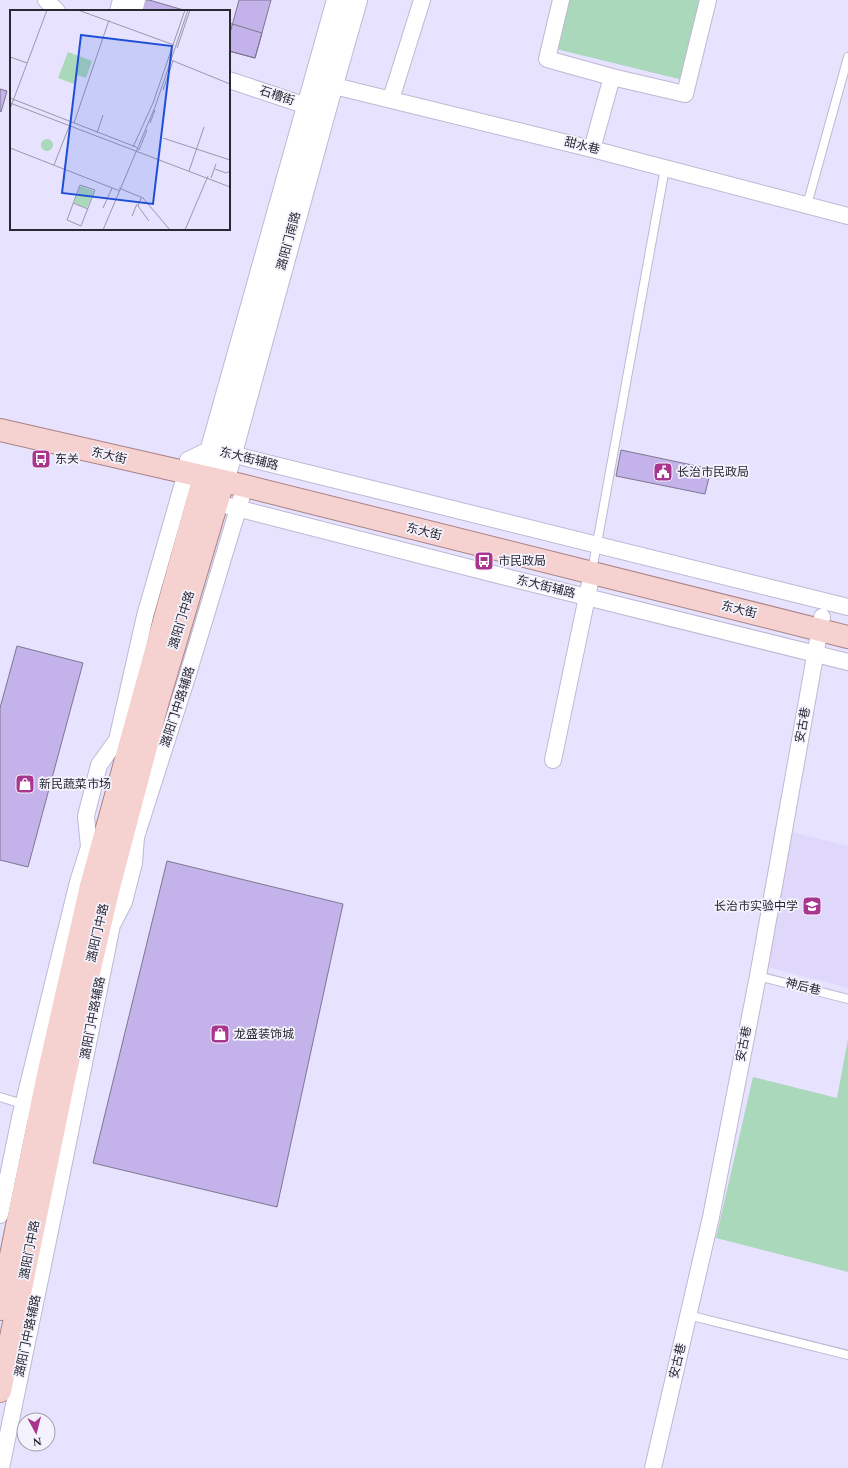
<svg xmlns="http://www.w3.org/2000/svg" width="848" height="1468" font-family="Spectral,'Noto Sans SC',serif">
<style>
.built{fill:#e0d8fb}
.green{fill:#aad8bb}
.building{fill:#c3b3ea;stroke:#7d768f}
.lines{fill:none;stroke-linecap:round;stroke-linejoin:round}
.lane-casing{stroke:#beb8d3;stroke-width:10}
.street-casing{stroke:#beb8d3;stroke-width:18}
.secondary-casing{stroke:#beb8d3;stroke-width:24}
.primary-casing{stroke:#aa8285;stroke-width:24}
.lane{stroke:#fff;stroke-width:8}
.street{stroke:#fff;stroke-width:16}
.secondary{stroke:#fff;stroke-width:22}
.primary{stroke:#f5d1d0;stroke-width:22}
.labels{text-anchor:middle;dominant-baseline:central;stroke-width:3.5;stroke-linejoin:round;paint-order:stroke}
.street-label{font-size:12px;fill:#292732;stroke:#f4f2fd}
.poi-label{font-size:12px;fill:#292732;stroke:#f4f2fd;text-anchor:start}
.inset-road{fill:none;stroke:#9b97ac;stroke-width:1}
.view{fill:#1d4ed8;fill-opacity:0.15;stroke:#1d4ed8;stroke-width:2}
.inset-edge{fill:none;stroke:#292732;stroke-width:2}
</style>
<rect width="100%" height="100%" fill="#e7e2fe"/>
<!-- built -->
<path class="built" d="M788,831L848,846V988L768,967Z"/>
<!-- green -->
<path class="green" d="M568,0H702L683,80L556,49Z
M848,1039V1272L716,1238L753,1077L837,1098Z"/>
<!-- building -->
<path class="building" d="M139,0H149L187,11H137Z
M239,0H271L255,58L229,51V37Z
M229,23L262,33L255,58L229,51Z
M0,89L7,91L1,112L0,111Z
M621,450L711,469L705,494L616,476Z
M17,646L83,663L28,867L0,860V708Z
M167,861L343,904L277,1207L93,1163Z"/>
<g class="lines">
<defs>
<path id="lane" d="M807,205L848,57
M592,571L665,168
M758,976L848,999
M0,1097L26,1105
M688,1315L848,1355"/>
<path id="street" d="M46,0L57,11
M561,0L547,59L612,77L685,94L708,0
M118,11L121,0
M134,11L137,0
M229,80L307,106L318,108
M322,83L592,149L848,216
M391,99L422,0
M592,149L612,77
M188,460L211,449L848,607
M553,760L592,573
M0,1215L20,1118L78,882L89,847L86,816L99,765L117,740L145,616L186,473L217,503L494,574L848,662
M1,1468L57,1197L112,925L124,902L134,863L136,837L188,674L245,486
M653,1468L711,1217L758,976L822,617"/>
<path id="secondary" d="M204,477L338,0
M223,482L325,109L356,0"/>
<path id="primary" d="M0,430L245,486L848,637
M0,1309L48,1075L91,886L204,477
M0,1391L64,1079L108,891L158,701L223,482"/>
</defs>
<!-- lane casing -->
<use href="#lane" class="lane-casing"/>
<!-- street casing -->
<use href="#street" class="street-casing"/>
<!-- secondary casing -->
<use href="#secondary" class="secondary-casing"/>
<!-- primary casing -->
<use href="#primary" class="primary-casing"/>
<!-- lane -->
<use href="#lane" class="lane"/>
<!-- street -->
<use href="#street" class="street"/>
<!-- secondary -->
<use href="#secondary" class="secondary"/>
<!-- primary -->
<use href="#primary" class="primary"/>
</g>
<!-- icons -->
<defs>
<symbol id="bus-square" viewBox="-11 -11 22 22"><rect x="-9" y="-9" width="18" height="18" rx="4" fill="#a9358e" stroke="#f4f2fd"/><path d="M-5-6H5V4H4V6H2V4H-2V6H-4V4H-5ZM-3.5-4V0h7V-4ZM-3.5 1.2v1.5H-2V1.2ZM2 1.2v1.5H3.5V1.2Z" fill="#fff"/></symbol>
<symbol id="civic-square" viewBox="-11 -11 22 22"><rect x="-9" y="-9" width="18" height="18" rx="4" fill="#a9358e" stroke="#f4f2fd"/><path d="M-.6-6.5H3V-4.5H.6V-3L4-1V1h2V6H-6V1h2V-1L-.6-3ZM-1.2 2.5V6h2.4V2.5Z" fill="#fff"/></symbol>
<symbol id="shop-square" viewBox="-11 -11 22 22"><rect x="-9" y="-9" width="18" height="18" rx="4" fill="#a9358e" stroke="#f4f2fd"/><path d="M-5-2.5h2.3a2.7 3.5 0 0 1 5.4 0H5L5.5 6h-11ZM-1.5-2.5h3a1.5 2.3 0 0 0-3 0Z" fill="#fff"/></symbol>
<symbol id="school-square" viewBox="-11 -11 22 22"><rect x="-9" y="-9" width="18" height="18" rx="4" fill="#a9358e" stroke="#f4f2fd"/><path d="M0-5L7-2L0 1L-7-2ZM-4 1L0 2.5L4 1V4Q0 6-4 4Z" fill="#fff"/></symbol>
</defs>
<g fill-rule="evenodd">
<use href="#bus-square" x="30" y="448" width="22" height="22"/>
<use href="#civic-square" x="652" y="461" width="22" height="22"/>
<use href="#bus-square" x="473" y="550" width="22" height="22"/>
<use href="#shop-square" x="14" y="773" width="22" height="22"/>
<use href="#school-square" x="801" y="895" width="22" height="22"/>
<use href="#shop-square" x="209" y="1023" width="22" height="22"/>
</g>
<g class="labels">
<!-- street labels -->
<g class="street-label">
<text transform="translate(277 96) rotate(18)">石槽街</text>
<text transform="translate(582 146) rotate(14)">甜水巷</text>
<text transform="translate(289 241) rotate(-75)">潞阳门南路</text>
<text transform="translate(109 456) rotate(13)">东大街</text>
<text transform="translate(249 459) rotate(14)">东大街辅路</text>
<text transform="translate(424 532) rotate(14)">东大街</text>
<text transform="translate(546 587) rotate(14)">东大街辅路</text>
<text transform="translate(739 610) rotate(14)">东大街</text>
<text transform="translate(182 620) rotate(-73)">潞阳门中路</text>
<text transform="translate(178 707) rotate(-72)">潞阳门中路辅路</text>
<text transform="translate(803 725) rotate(-80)">安古巷</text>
<text transform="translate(98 933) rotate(-77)">潞阳门中路</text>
<text transform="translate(803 987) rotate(14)">神后巷</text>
<text transform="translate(93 1018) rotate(-79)">潞阳门中路辅路</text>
<text transform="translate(744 1044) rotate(-79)">安古巷</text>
<text transform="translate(30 1250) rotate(-79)">潞阳门中路</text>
<text transform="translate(28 1336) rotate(-78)">潞阳门中路辅路</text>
<text transform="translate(678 1361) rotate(-77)">安古巷</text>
</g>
<!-- poi labels -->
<g class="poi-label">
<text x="55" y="459">东关</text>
<text x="677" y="472">长治市民政局</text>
<text x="498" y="561">市民政局</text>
<text x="39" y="784">新民蔬菜市场</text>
<text x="798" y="906" text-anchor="end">长治市实验中学</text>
<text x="234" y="1034">龙盛装饰城</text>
</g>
</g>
<!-- overview -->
<g transform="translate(10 10)">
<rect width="220" height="220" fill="#e7e2fe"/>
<path d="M58,42L82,51L76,68L67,65L64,74L48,68ZM31 135a6 6 0 1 1 12 0a6 6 0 1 1-12 0ZM70,176L84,181L77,198L64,193Z" fill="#aad8bb"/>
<path class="inset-road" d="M68,0L164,35M167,38L180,0M0,47L17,53M161,50L220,74M153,80L163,51M0,88L126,137L129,140L137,120M0,93L220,177M0,99L37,0M64,113L99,10M140,113L145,100M87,123L93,105M153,128L220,150M123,137L143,93L175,0M0,138L110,181M44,155L60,114M205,159L216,163L220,161M179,161L194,117M201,168L206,154M70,175L85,180L71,216L57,210ZM109,178L133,188L160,220M131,188L128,196L139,211M63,193L78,199M93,198L102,178M122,206L127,194M93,220L145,97L178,0M175,220L198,166"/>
<path class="view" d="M71,25L162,36L143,194L52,183Z"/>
<rect width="220" height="220" class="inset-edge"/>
</g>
<!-- north arrow -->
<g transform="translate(36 1432) rotate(173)"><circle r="19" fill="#f4f2fd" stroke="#a3a1ac"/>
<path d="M0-3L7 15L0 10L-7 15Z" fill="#a9358e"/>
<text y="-6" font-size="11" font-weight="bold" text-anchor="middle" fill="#292732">N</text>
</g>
</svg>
